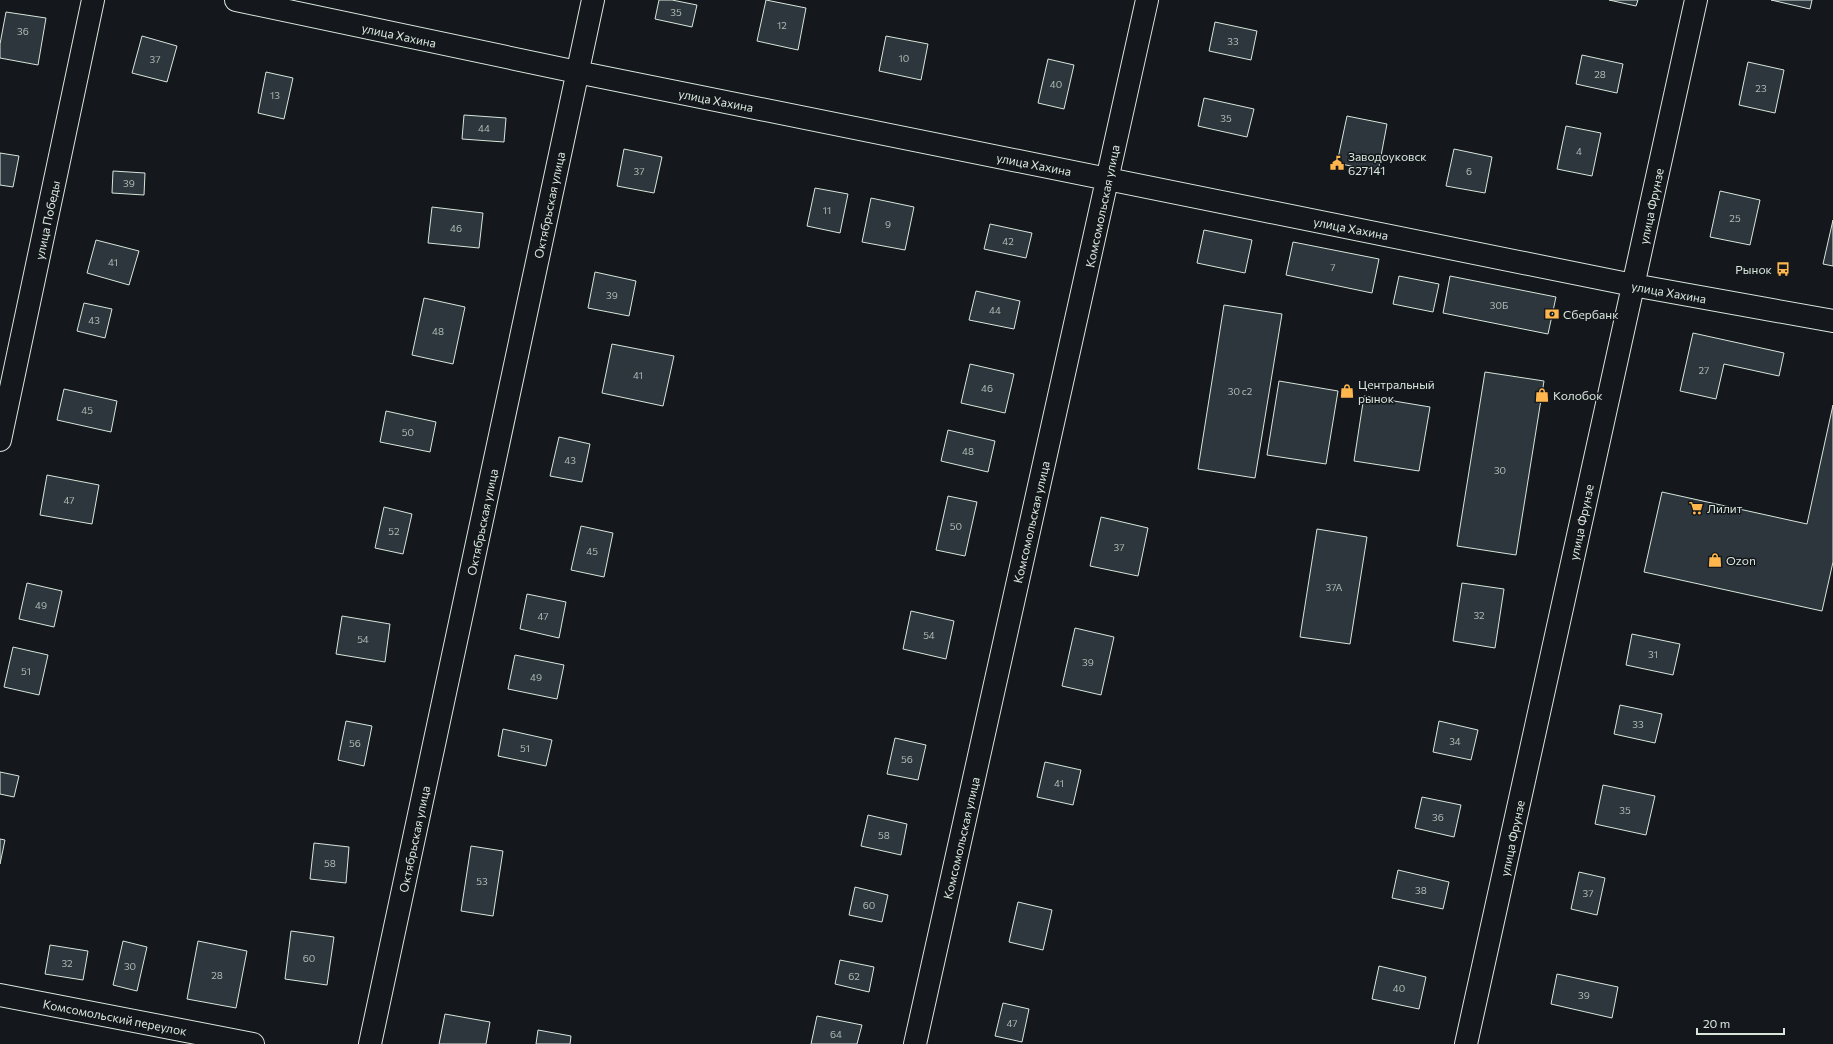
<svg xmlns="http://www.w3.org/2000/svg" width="1833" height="1044" font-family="Commissioner,sans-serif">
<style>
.building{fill:#2c363c;stroke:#d8e6dc}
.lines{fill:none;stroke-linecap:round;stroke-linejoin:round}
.minor-casing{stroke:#d8e6dc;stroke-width:24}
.minor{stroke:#14181c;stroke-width:22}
.labels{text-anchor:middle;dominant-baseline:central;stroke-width:3;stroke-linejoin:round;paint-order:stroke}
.number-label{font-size:10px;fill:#adbab4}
.street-label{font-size:12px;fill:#d8e6dc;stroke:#14181c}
.poi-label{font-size:12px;fill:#d8e6dc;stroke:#14181c;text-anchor:start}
</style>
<rect width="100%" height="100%" fill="#14181c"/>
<!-- building -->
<path class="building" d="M659,0H672L697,5L692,27L655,19Z
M766,0L806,8L798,50L757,41Z
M1609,0H1638L1636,6Z
M1771,0H1812L1810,9Z
M6,12L46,18L38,65L0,58V44Z
M1215,22L1257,31L1251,60L1209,51Z
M142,36L177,46L167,82L132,73Z
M886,36L928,44L921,80L879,71Z
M1582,55L1623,64L1617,93L1576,84Z
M1048,59L1074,65L1064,109L1038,103Z
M1748,62L1784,70L1775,113L1739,105Z
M266,72L293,78L284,119L258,113Z
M1204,98L1254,109L1247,137L1198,126Z
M464,115L506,118L504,142L462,139Z
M1347,116L1387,124L1378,172L1337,163Z
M1566,126L1601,133L1592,176L1557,169Z
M624,149L662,157L654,193L617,186Z
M1454,149L1492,157L1485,193L1446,186Z
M0,153L19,156L13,187L0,185Z
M113,171L145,173L144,195L112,193Z
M815,188L848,194L840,233L807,226Z
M1720,191L1760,200L1750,245L1710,237Z
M871,198L914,207L905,250L862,242Z
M432,207L483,213L479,248L428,243Z
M1833,220V266L1823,264Z
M990,224L1032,233L1026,258L984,249Z
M1204,230L1252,240L1245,273L1197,263Z
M96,240L139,251L129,285L87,273Z
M1293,242L1379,259L1372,293L1286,275Z
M595,272L636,281L629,316L588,308Z
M1399,276L1439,284L1433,312L1393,304Z
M1450,276L1556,297L1548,334L1443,313Z
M976,291L1020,301L1014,329L969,320Z
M424,298L465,307L453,364L412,355Z
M84,303L112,309L105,338L77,331Z
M1224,305L1282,314L1255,478L1198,469Z
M1693,333L1784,353L1779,376L1724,364L1716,399L1680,391Z
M612,344L674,356L663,406L602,393Z
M970,364L1014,374L1005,413L961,403Z
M1485,372L1544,381L1516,555L1457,546Z
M1279,381L1338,391L1326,464L1267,455Z
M64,389L117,401L111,432L57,420Z
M1364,396L1430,407L1419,471L1354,461Z
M1833,405V562L1822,611L1644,572L1662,492L1807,524Z
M386,411L436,422L430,452L380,442Z
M948,430L995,441L988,472L941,461Z
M559,437L590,444L582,482L550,476Z
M47,475L99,485L92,524L40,515Z
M948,496L977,502L965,556L936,550Z
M384,507L412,514L403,554L375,548Z
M1101,517L1148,528L1138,576L1090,566Z
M581,526L613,533L604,577L571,570Z
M1317,529L1367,537L1350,644L1300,637Z
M27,583L62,591L54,627L19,619Z
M1462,583L1504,589L1495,648L1453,641Z
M527,594L566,602L559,638L520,629Z
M911,611L954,621L946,659L903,649Z
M342,616L390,624L385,662L336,654Z
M1075,628L1114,637L1101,695L1062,686Z
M1632,634L1680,644L1673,675L1626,665Z
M13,647L48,655L39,695L4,687Z
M515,655L564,665L557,699L508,689Z
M1620,705L1662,714L1655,743L1614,734Z
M346,721L372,726L364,766L338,760Z
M1439,721L1478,730L1471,760L1433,752Z
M503,729L552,740L546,766L498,756Z
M895,738L926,745L918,780L887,774Z
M1045,762L1081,770L1073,805L1037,797Z
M0,772L19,776L14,797L0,794Z
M1603,785L1655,796L1646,835L1595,824Z
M1422,797L1461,805L1454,837L1415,828Z
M868,815L907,824L901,855L861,846Z
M0,839L5,840L0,864Z
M314,843L349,847L346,883L310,879Z
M471,846L503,851L493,916L461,911Z
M1398,870L1449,882L1443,909L1392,898Z
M1579,872L1605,878L1597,915L1571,909Z
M855,887L888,895L882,922L849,915Z
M1018,902L1052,910L1043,950L1009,942Z
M291,931L334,937L327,985L285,979Z
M123,941L147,947L137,991L113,985Z
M198,941L247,951L236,1008L187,999Z
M50,945L88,951L83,980L45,974Z
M840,960L874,967L869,992L835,984Z
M1379,966L1426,977L1419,1009L1372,999Z
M1557,974L1618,987L1612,1018L1551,1004Z
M1003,1003L1029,1009L1022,1042L995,1036Z
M445,1014L490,1022L486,1044H439Z
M817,1016L862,1025L857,1044H811Z
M538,1030L571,1036L570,1044H536Z"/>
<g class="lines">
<defs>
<path id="minor" d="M236,0L577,72L1633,285L1833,321
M0,440L93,0
M0,995L253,1044
M370,1044L593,0
M915,1044L1147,0
M1466,1044L1696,0"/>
</defs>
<!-- minor casing -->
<use href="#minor" class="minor-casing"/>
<!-- minor -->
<use href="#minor" class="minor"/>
</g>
<!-- icons -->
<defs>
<symbol id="civic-bare" viewBox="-9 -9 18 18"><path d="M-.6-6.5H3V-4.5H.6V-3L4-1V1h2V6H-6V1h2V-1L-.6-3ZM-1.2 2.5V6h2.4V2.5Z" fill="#ffb74d" stroke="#14181c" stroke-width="2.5" paint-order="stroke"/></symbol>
<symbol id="bus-bare" viewBox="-9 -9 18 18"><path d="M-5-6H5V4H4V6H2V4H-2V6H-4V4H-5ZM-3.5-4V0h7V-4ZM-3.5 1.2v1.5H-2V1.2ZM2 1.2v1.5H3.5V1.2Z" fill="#ffb74d" stroke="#14181c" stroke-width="2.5" paint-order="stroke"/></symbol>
<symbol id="bank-bare" viewBox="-9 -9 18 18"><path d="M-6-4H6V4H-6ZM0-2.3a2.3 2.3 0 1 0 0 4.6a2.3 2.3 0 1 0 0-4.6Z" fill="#ffb74d" stroke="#14181c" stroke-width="2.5" paint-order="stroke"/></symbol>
<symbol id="shop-bare" viewBox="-9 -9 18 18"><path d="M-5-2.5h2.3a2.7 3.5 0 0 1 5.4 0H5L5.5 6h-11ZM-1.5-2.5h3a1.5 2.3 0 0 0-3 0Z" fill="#ffb74d" stroke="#14181c" stroke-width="2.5" paint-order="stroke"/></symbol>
<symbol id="supermarket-bare" viewBox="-9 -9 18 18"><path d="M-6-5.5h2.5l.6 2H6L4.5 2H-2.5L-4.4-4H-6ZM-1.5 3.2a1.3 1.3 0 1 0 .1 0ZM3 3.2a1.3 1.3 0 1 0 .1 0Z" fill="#ffb74d" stroke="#14181c" stroke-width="2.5" paint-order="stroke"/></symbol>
</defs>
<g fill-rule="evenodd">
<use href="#civic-bare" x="1327" y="153" width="20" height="20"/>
<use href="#bus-bare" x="1773" y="259" width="20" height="20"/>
<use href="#bank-bare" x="1542" y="304" width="20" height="20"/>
<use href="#shop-bare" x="1337" y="381" width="20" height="20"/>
<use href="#shop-bare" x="1532" y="385" width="20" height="20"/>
<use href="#supermarket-bare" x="1686" y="498" width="20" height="20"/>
<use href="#shop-bare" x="1705" y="550" width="20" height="20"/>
</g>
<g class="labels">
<!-- number labels -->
<g class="number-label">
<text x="676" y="12">35</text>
<text x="782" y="25">12</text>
<text x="23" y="31">36</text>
<text x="1233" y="41">33</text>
<text x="904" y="58">10</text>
<text x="155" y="59">37</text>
<text x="1600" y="74">28</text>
<text x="1056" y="84">40</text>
<text x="1761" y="88">23</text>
<text x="275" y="95">13</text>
<text x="1226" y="118">35</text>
<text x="484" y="128">44</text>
<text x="1579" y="151">4</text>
<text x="639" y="171">37</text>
<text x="1469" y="171">6</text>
<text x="129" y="183">39</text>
<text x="827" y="210">11</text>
<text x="1735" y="218">25</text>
<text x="888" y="224">9</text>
<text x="456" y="228">46</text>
<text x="1008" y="241">42</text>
<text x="113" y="262">41</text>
<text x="1333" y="267">7</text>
<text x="612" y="295">39</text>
<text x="1499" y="305">30Б</text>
<text x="995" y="310">44</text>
<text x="94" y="320">43</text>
<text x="438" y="331">48</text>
<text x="1704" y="370">27</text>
<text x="638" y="375">41</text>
<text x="987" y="388">46</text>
<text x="1240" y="391">30 с2</text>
<text x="87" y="410">45</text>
<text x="408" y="432">50</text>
<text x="968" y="451">48</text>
<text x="570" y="460">43</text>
<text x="1500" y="470">30</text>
<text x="69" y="500">47</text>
<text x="956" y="526">50</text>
<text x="394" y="531">52</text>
<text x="1119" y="547">37</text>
<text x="592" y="551">45</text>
<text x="1334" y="587">37А</text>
<text x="41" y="605">49</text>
<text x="1479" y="615">32</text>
<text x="543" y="616">47</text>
<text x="929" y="635">54</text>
<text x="363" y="639">54</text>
<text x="1653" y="654">31</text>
<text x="1088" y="662">39</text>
<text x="26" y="671">51</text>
<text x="536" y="677">49</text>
<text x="1638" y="724">33</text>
<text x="1455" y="741">34</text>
<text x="355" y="743">56</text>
<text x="525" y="748">51</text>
<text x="907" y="759">56</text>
<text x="1059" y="783">41</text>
<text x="1625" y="810">35</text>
<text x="1438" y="817">36</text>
<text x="884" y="835">58</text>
<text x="330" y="863">58</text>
<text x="482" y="881">53</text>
<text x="1421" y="890">38</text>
<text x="1588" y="893">37</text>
<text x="869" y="905">60</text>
<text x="309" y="958">60</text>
<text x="67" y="963">32</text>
<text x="130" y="966">30</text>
<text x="217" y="975">28</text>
<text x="854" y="976">62</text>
<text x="1399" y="988">40</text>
<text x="1584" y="995">39</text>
<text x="1012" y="1023">47</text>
<text x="836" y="1034">64</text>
</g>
<!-- street labels -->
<g class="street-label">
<text transform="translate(399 35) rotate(12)">улица Хахина</text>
<text transform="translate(716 100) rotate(11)">улица Хахина</text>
<text transform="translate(1034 164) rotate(11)">улица Хахина</text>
<text transform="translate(549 205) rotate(-78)">Октябрьская улица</text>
<text transform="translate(1102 206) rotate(-78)">Комсомольская улица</text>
<text transform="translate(1651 206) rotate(-78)">улица Фрунзе</text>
<text transform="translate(47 220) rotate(-78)">улица Победы</text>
<text transform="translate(1351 228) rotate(11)">улица Хахина</text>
<text transform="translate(1669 292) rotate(10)">улица Хахина</text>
<text transform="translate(482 522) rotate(-78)">Октябрьская улица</text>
<text transform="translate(1031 522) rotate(-77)">Комсомольская улица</text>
<text transform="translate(1581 522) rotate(-78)">улица Фрунзе</text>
<text transform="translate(961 838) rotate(-77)">Комсомольская улица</text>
<text transform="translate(1512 838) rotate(-78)">улица Фрунзе</text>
<text transform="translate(414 839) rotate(-78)">Октябрьская улица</text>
<text transform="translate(115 1017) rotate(11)">Комсомольский переулок</text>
</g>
<!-- poi labels -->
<g class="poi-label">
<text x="1348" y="156">Заводоуковск<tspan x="1348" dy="14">627141</tspan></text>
<text x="1772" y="269" text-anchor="end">Рынок</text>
<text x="1563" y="314">Сбербанк</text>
<text x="1358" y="384">Центральный<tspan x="1358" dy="14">рынок</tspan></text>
<text x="1553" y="395">Колобок</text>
<text x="1707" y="508">Лилит</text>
<text x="1726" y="560">Ozon</text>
</g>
</g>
<!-- scale -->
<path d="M1697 1028v6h87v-6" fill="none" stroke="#d8e6dc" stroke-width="2"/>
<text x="1703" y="1028" font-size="12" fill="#d8e6dc" stroke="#14181c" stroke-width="3" paint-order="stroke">20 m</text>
</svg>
